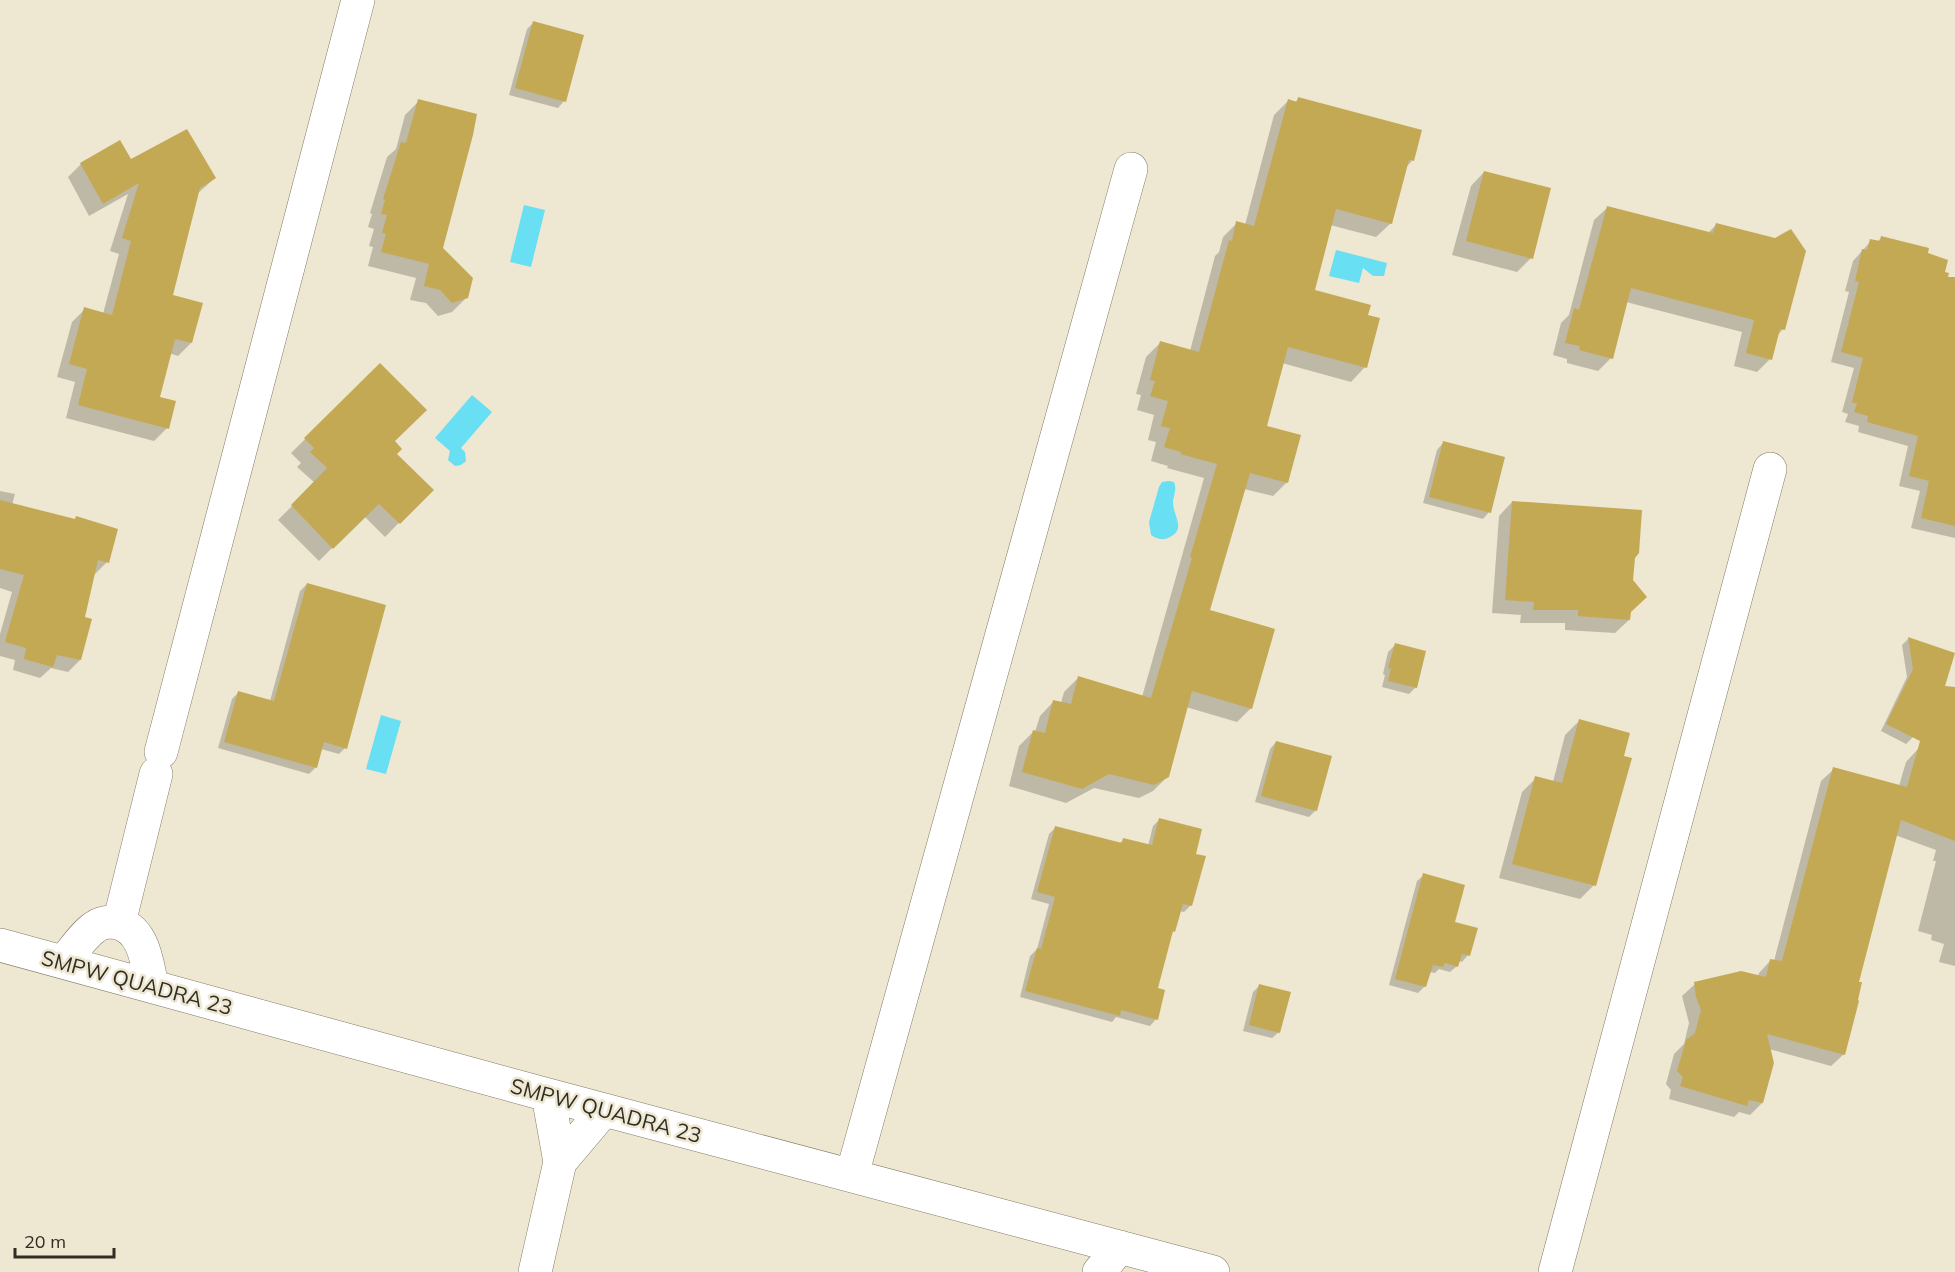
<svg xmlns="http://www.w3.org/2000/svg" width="1955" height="1272" font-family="Mulish,sans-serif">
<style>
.water{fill:#68dff2}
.shadow{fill:#0003}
.building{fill:#c4a954}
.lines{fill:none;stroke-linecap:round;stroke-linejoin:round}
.minor-casing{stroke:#827b67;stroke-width:34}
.minor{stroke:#fff;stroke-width:33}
.labels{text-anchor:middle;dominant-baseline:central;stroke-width:5;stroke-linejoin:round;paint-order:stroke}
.street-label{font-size:21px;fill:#302d25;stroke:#eee7d1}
</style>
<rect width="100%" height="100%" fill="#eee7d1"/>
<!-- water -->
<path class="water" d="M524,205L545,210L531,267L510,262Z
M1336,250L1387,263L1384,276H1373L1363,268L1359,283L1329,276Z
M472,395L492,412L461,448L465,452L466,461L461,465L455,466L448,460L450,451L435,438Z
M1169,481L1174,482C1177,490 1174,494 1173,501C1172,514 1187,529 1170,537C1163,541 1157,539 1151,535L1149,522L1159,487L1162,482Z
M381,715L401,721L386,774L366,769Z"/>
<!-- shadow -->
<path class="shadow" d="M534,22L564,101L558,108L509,95L527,29Z
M1298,99L1412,161L1405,168L1391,223L1376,237L1330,225L1313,291L1366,316L1365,367L1351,382L1282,363L1265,427L1287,482L1273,496L1244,489L1208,611L1251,708L1237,722L1186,707L1168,776L1153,791L1139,798L1094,788L1066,803L1009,786L1019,746L1033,732H1035L1040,716L1054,701L1061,703L1064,692L1078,678L1142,697L1204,478L1167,468L1168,466L1151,461L1156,442L1148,440L1154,415L1137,410L1141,395L1136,394L1146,357L1160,343L1190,351L1215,256L1219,252L1223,237L1237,223L1245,225L1274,115L1288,101L1295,102Z
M419,101L441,248L466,298L452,312L438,316L426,303L410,300L416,278L368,266L373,247L369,246L374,229L368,227L372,214L370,213L387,157L396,149L405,115Z
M131,161L215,178L197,194L171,296L191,343L178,356L169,353L158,398L167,428L154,441L66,418L75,382L57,377L72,322L85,309L103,314L119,254L110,251L128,194L89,216L68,177L81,164Z
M1484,172L1531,258L1517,272L1452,255L1471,186Z
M1608,207L1708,233L1716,225L1783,329L1776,337L1770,359L1757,372L1734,366L1742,332L1626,302L1611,358L1598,371L1567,363V359L1553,355L1561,323L1569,315L1594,220Z
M1882,237L1926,254L1943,273V290L1955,293V538L1911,528L1920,491L1899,486L1908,446L1858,432L1859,426L1845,422L1848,414L1842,412L1854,368L1831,362L1849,292L1845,291L1853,261L1871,241L1877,242Z
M380,365L395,454L431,490L385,537L364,516L319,561L278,520L315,483L297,467L301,463L291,453Z
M1443,443L1489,512L1483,519L1423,503L1437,450Z
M0,491L15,494L12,505L107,562L95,574L93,573L83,618L80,660L68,672L51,668L40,678L13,670L15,660L0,656V634L12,592L0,588Z
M1512,502L1634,557L1629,620L1615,633L1565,630V623H1520L1521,615L1492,613L1499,516Z
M307,584L345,748L339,754L321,749L316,767L309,774L218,748L232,699L238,693L270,701L300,591Z
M1908,639L1953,654L1913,737L1906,744L1881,731L1907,677L1902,645Z
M1395,645L1416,687L1409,694L1382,687L1385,675L1383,674L1388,652Z
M1579,721L1594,885L1580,899L1499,878L1522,792L1536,778L1553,782L1565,735Z
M1276,742L1316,810L1309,817L1255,802L1270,749Z
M1918,749L1955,773V966L1939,962L1944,944L1931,940L1932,935L1918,931L1936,861H1933L1936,850L1895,835L1857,983L1844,1054L1831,1066L1769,1049L1762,1103L1750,1115L1739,1112L1734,1117L1669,1099L1671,1090L1666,1084L1674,1054L1684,1044L1689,1023L1682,996L1695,984L1758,977L1759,973L1771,960L1774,961L1821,781L1834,769L1899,786L1906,762Z
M1160,819L1194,855L1204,857L1190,906L1184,912L1179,911L1174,931L1170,934L1156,989V1019L1150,1026L1116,1017L1112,1022L1020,997L1030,956L1037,949L1049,904L1031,899L1049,834L1056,827L1119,844L1123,840L1148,846L1153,826Z
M1424,875L1453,923L1468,955L1462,962L1458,961L1457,966L1450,972L1439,969L1435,973L1429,972L1425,986L1418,993L1389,985L1417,881Z
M1260,985L1279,1032L1272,1038L1243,1031L1253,992Z"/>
<!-- building -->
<path class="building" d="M533,21L584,35L566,102L515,88Z
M1298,97L1422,130L1414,161L1409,160L1392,224L1336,209L1315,290L1371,305L1368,315L1380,318L1367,368L1288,347L1267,426L1301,435L1288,483L1250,473L1210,610L1275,629L1252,709L1192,691L1169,777L1154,785L1109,774L1082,789L1022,772L1033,730L1045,733L1053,700L1071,704L1078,676L1151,698L1192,558L1190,557L1217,464L1180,454L1181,452L1164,447L1170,428L1161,426L1168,401L1150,396L1155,381L1150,380L1160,341L1199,352L1229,240L1232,241L1236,221L1254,226L1288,99L1297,102Z
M418,99L477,114L473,135L443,248L473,278L468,298L452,303L440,290L424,286L429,264L381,252L386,234L382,233L387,215L381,214L385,200L383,199L401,142L406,143Z
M187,129L216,178L200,188L173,295L203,303L192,343L175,339L160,397L176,401L169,429L78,405L87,369L69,364L84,307L112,315L131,241L122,238L139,183L103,204L80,163L120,140L131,159Z
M1484,171L1551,188L1533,259L1466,241Z
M1607,206L1713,233L1716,223L1775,238L1791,229L1806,251L1785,330L1780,329L1772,360L1746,353L1754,320L1631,288L1613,359L1579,350L1580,346L1565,343L1574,308L1579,310Z
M1881,236L1929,248L1928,253L1948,260L1945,272L1949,273L1948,277H1955V526L1921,518L1929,481L1909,476L1918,436L1867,422L1868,416L1854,412L1857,404L1852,402L1863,358L1841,352L1859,282L1855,281L1862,249L1867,250L1870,239L1880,241Z
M380,363L427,410L395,441L402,449L397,454L434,490L400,524L379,504L333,549L291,505L327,468L310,452L314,448L304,438Z
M1443,441L1505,457L1491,513L1429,497Z
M0,500L75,519L76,516L118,529L109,563L98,560L85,617L92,619L81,660L57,655L53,667L24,659L26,648L5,642L24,575L0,569Z
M1512,501L1642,510L1639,553L1635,558L1633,580L1647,597L1631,612L1630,620L1578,616V610H1533L1534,602L1505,600Z
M307,583L386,605L347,749L324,742L317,768L224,742L238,691L274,701Z
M1908,637L1955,653L1945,686L1955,687V841L1901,820L1859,982H1862L1858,1000L1859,1001L1845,1055L1767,1034L1774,1063L1763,1103L1749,1100L1747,1106L1680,1086L1683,1077L1677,1071L1686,1040L1695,1033L1701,1010L1696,997L1694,982L1741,971L1766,977L1770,959L1782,961L1833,767L1907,787L1920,741L1886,724L1913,669Z
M1395,643L1426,651L1417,688L1388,681L1391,669L1388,668Z
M1579,719L1630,733L1624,756L1632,758L1596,886L1512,864L1535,776L1562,783Z
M1276,741L1332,756L1317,811L1261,796Z
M1159,818L1202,829L1196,854L1206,856L1192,906L1183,904L1175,932L1173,931L1158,988L1165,990L1158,1020L1121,1010L1120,1016L1025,991L1037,948L1041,949L1055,897L1037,892L1055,826L1122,843L1123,838L1152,845Z
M1423,873L1465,885L1455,922L1478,928L1470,956L1462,954L1458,967L1445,963L1443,967L1433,965L1426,987L1395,979Z
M1259,984L1291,992L1280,1033L1249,1025Z"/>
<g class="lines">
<defs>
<path id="minor" d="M161,752L358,0
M119,923L156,774
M0,945L548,1095L1213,1272
M64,962C73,951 83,935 95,927C100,923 107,922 113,922C144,926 147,962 152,986
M560,1162L604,1110
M852,1175L1131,169
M535,1272L560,1162L548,1095
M1099,1272L1120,1247
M1555,1272L1770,469"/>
</defs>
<!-- minor casing -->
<use href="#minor" class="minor-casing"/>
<!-- minor -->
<use href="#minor" class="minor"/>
</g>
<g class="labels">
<!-- street labels -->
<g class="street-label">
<text transform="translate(137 982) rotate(15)">SMPW QUADRA 23</text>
<text transform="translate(606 1110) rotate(15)">SMPW QUADRA 23</text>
</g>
</g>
<!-- scale -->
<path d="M15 1248v9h99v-9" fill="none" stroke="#302d25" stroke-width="3"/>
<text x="24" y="1248" font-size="18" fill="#302d25" stroke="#eee7d1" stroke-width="4.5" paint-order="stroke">20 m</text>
</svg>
